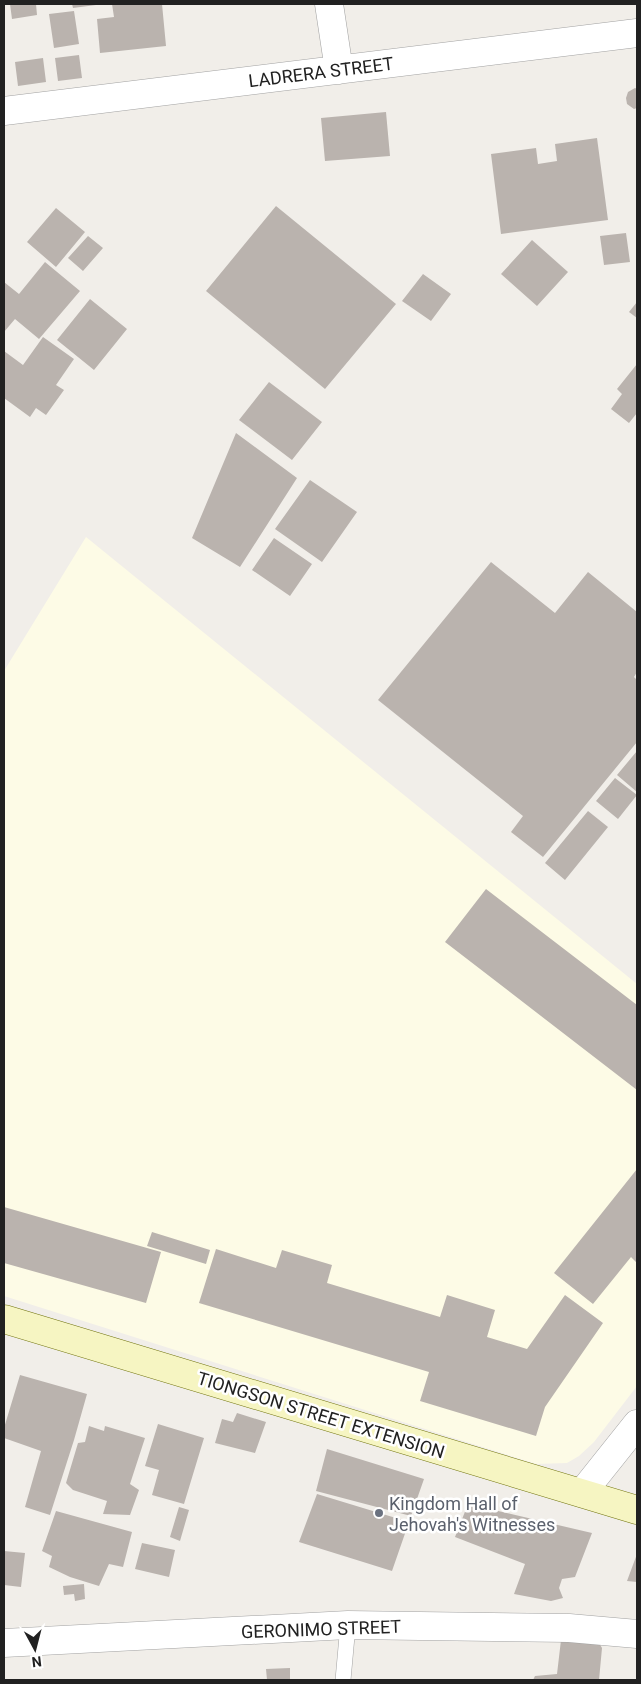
<svg xmlns="http://www.w3.org/2000/svg" width="641" height="1684" font-family="Roboto,sans-serif">
<style>
.education{fill:#fdfbe6}
.building{fill:#bab3ae}
.lines{fill:none;stroke-linecap:round;stroke-linejoin:round}
.lane-casing{stroke:#a2a2a2;stroke-width:16}
.street-casing{stroke:#a2a2a2;stroke-width:29}
.secondary-casing{stroke:#70730d;stroke-width:29}
.lane{stroke:#fff;stroke-width:15}
.street{stroke:#fff;stroke-width:28}
.secondary{stroke:#f6f5c2;stroke-width:28}
.worship-dot{fill:#6b7280;stroke:#fff;stroke-width:2}
.labels{text-anchor:middle;dominant-baseline:central;stroke-width:5;stroke-linejoin:round;paint-order:stroke}
.street-label{font-size:18px;fill:#212121;stroke:#fff}
.worship-label{font-size:18px;fill:#5b616d;stroke:#fff;text-anchor:start}
</style>
<rect width="100%" height="100%" fill="#f1eee9"/>
<!-- education -->
<path class="education" d="M86,537L637,984V1386L594,1442L579,1456L567,1463L536,1464L4,1296V671Z"/>
<!-- building -->
<path class="building" d="M10,4H36L37,15L12,19Z
M72,4H95L96,5L73,8Z
M112,4H162L166,46L100,53L97,19L114,17Z
M74,11L79,44L54,48L49,14Z
M79,55L82,78L58,81L55,58Z
M43,58L46,82L18,86L15,62Z
M635,88L637,89V108L634,109L627,104L626,98L628,92Z
M386,112L390,156L325,161L321,118Z
M597,138L608,220L501,234L491,154L536,148L538,164L557,161L555,144Z
M276,206L396,304L325,389L206,291Z
M56,208L85,232L56,267L27,242Z
M626,233L630,262L604,265L600,236Z
M88,236L103,248L83,271L68,258Z
M532,240L568,272L537,306L501,274Z
M45,262L80,291L39,339L15,319L4,332V282L19,294Z
M423,274L451,294L431,321L402,301Z
M90,299L127,329L94,370L57,340Z
M637,302V318L629,312Z
M43,337L74,359L56,385L64,390L46,415L36,408L30,417L4,398V351L23,365Z
M637,364V413L629,423L611,409L622,394L617,389Z
M269,382L322,422L292,460L239,420Z
M236,433L297,478L240,567L192,538Z
M310,480L357,512L322,562L275,529Z
M274,538L312,564L290,596L252,570Z
M491,562L555,613L588,572L637,612V672L634,677L637,680V742L543,857L511,832L523,816L378,700Z
M637,751V792L617,775Z
M615,778L637,795L618,819L596,801Z
M588,811L608,827L565,880L545,863Z
M486,889L637,1005V1090L445,942Z
M637,1169V1260L636,1262L631,1257L593,1304L554,1273Z
M4,1207L161,1252L146,1303L4,1263Z
M152,1232L210,1250L206,1264L147,1246Z
M216,1249L276,1268L282,1250L332,1265L327,1283L440,1317L447,1295L495,1310L487,1337L527,1349L565,1295L603,1323L545,1407L536,1436L420,1401L429,1372L199,1303Z
M20,1375L87,1394L74,1440L50,1515L25,1507L41,1451L4,1438V1428Z
M237,1413L266,1422L255,1453L215,1443L222,1419L233,1422Z
M158,1424L204,1438L184,1504L152,1495L159,1470L145,1466Z
M89,1426L104,1431L105,1426L145,1438L130,1484L139,1490L130,1515L103,1514L107,1501L73,1490L66,1483L78,1443L85,1442Z
M327,1449L424,1479L411,1516L316,1491Z
M317,1494L409,1522L392,1571L299,1542Z
M468,1504L592,1533L575,1577L562,1579L559,1588L563,1598L551,1601L514,1594L525,1564L455,1537Z
M179,1507L189,1510L180,1541L170,1537Z
M56,1511L132,1532L123,1567L109,1564L99,1586L70,1577L49,1567L52,1556L42,1551Z
M142,1543L175,1550L169,1577L135,1569Z
M4,1551L25,1553L21,1587L4,1585Z
M637,1554V1582L627,1581Z
M84,1584L85,1599L75,1601L74,1594L64,1595L63,1586Z
M596,1638L602,1648L599,1680H533L535,1676L557,1674L561,1640Z
M290,1668V1680H267L266,1669Z"/>
<g class="lines">
<defs>
<path id="lane" d="M343,1680L348,1625"/>
<path id="street" d="M329,4L339,70
M4,111L637,33
M582,1493L637,1424
M4,1643L348,1625L569,1628L637,1634"/>
<path id="secondary" d="M4,1319L637,1510"/>
</defs>
<!-- lane casing -->
<use href="#lane" class="lane-casing"/>
<!-- street casing -->
<use href="#street" class="street-casing"/>
<!-- secondary casing -->
<use href="#secondary" class="secondary-casing"/>
<!-- lane -->
<use href="#lane" class="lane"/>
<!-- street -->
<use href="#street" class="street"/>
<!-- secondary -->
<use href="#secondary" class="secondary"/>
</g>
<!-- markers -->
<circle class="worship-dot" cx="379" cy="1513" r="5"/>
<g class="labels">
<!-- street labels -->
<g class="street-label">
<text transform="translate(321 72) rotate(-7)">LADRERA STREET</text>
<text transform="translate(321 1415) rotate(17)">TIONGSON STREET EXTENSION</text>
<text transform="translate(321 1629) rotate(-2)">GERONIMO STREET</text>
</g>
<!-- worship labels -->
<g class="worship-label">
<text x="389" y="1503">Kingdom Hall of<tspan x="389" dy="21">Jehovah's Witnesses</tspan></text>
</g>
</g>
<!-- border -->
<rect width="641" height="1684" fill="none" stroke="#212121" stroke-width="10"/>
<!-- north arrow -->
<g transform="translate(35 1649) rotate(173)" stroke="#ffffff" stroke-width="4" paint-order="stroke">
<path d="M0-4L9 19L0 12L-9 19Z" fill="#212121"/>
<text y="-8" font-size="14" font-weight="bold" text-anchor="middle" fill="#212121">N</text>
</g>
</svg>
